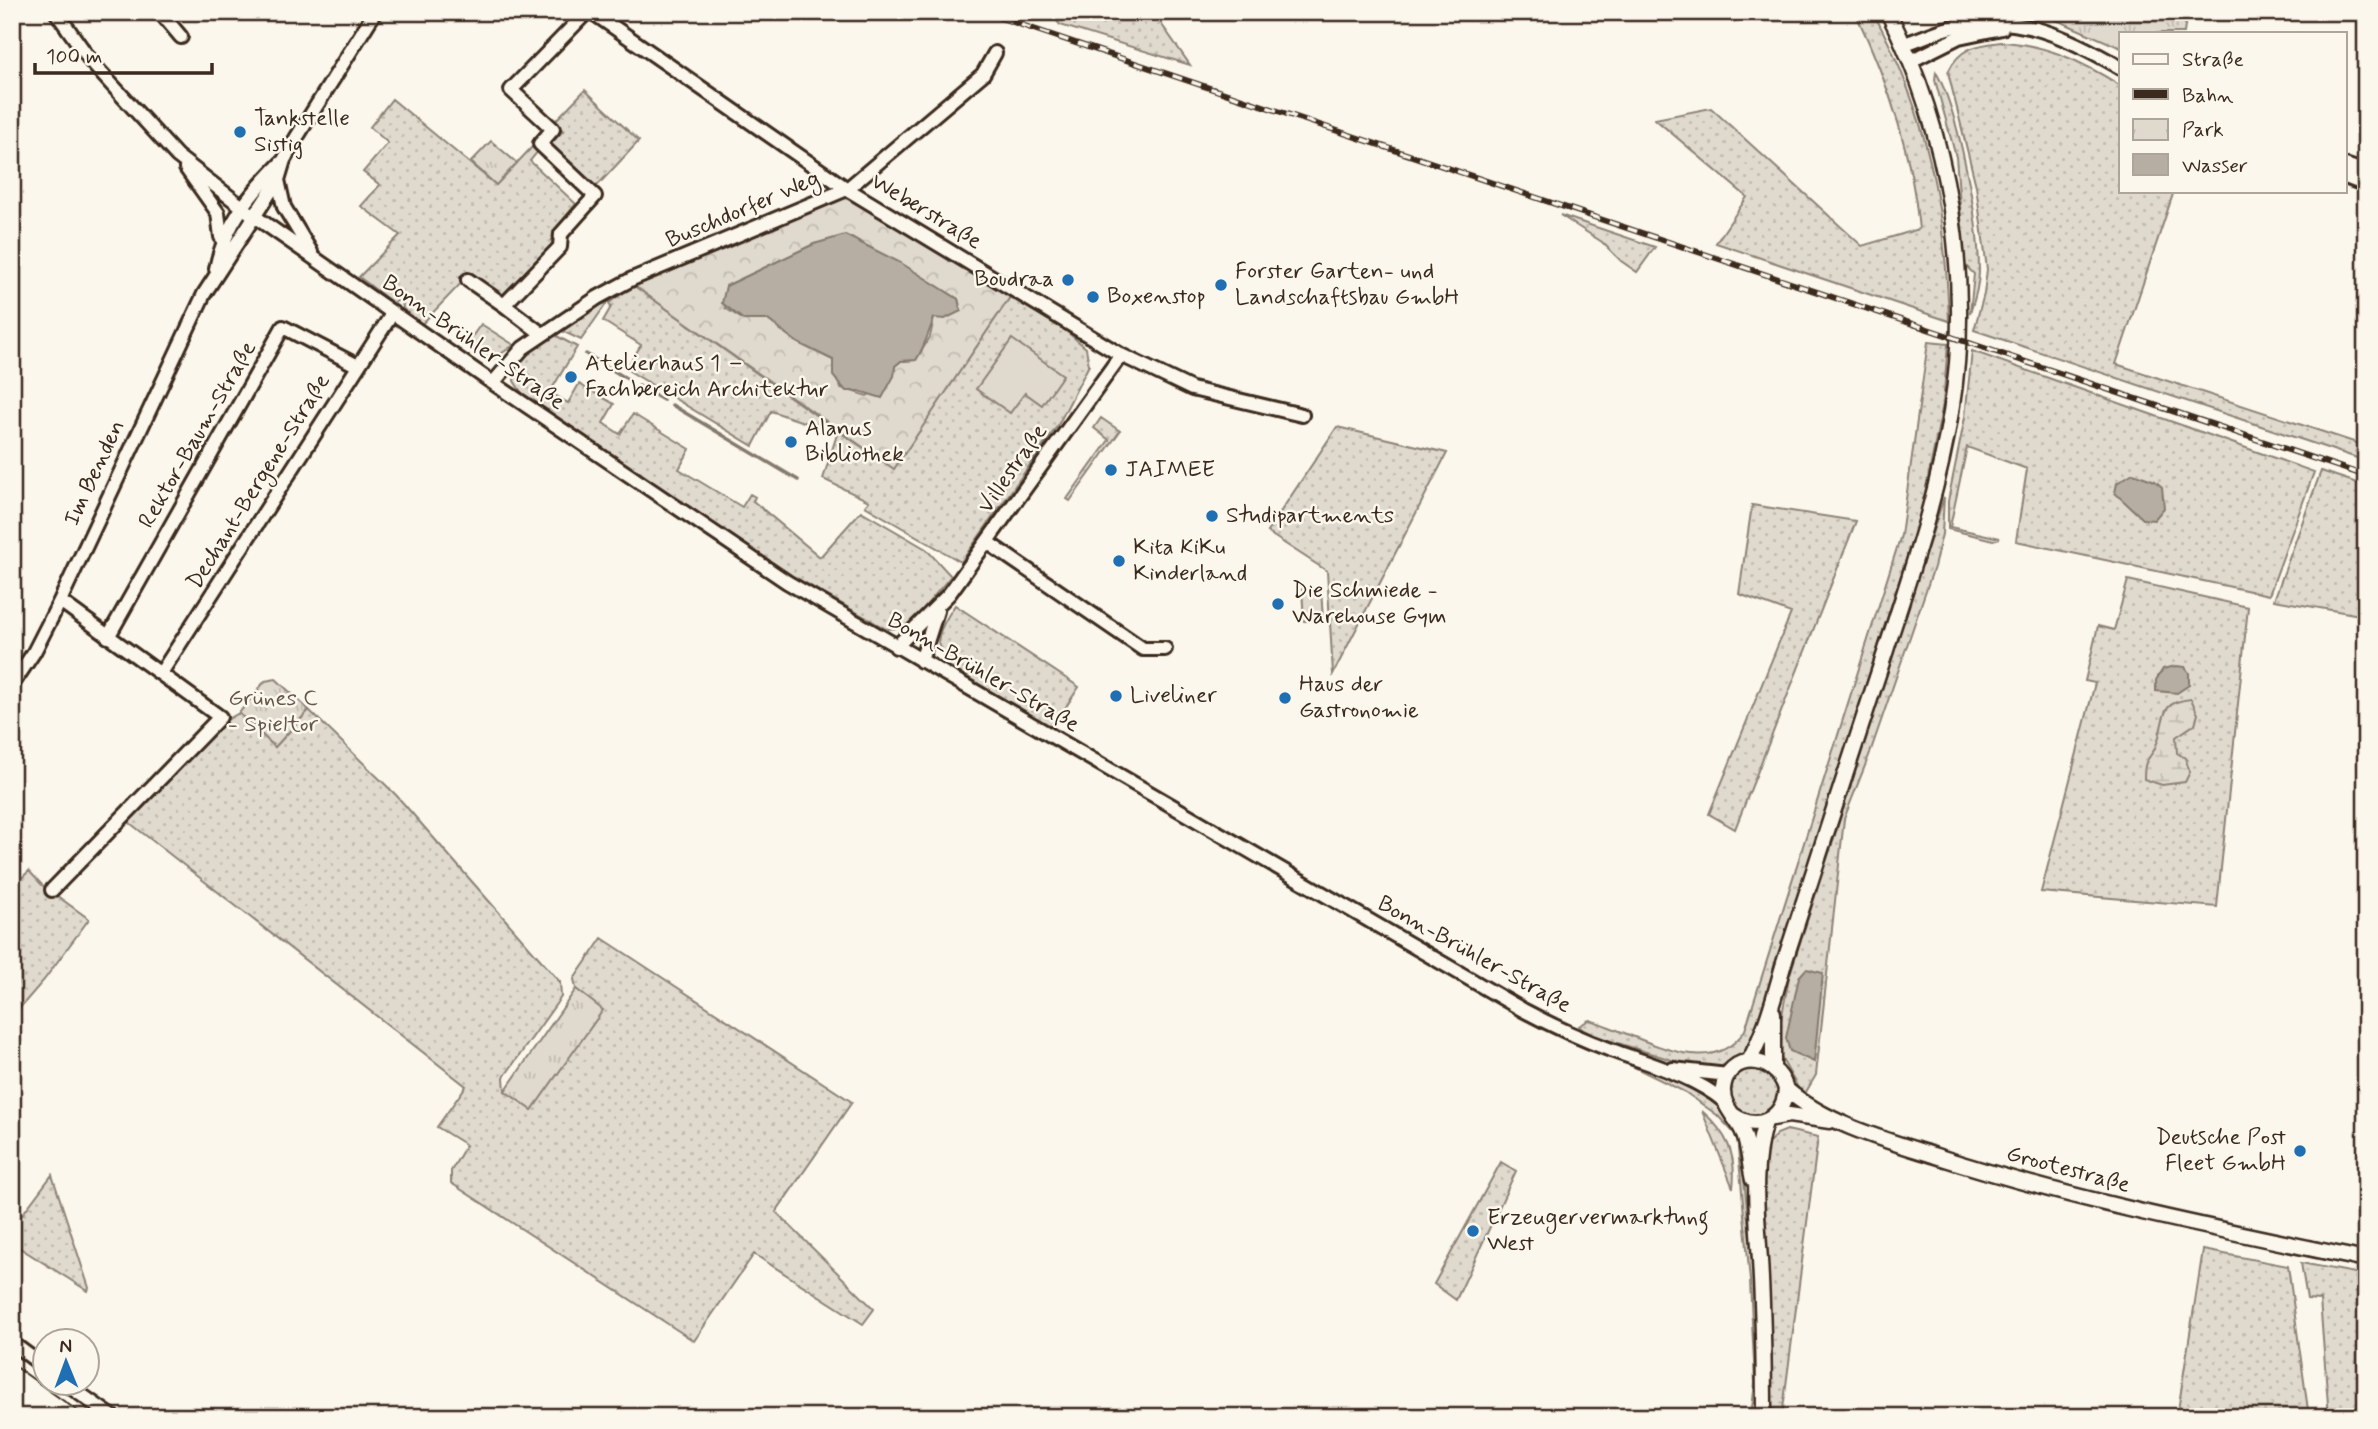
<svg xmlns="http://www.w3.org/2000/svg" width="2378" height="1429" font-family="Mynerve,sans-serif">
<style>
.grass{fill:url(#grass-dots);stroke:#8d8276;stroke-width:2}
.forest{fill:url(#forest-crowns);stroke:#8d8276;stroke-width:2;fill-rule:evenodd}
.wetland{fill:url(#wetland-marsh);stroke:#8d8276;stroke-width:2}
.park{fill:url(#park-tufts);stroke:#8d8276;stroke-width:2}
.pitch{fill:#dfd9ce;stroke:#8d8276;stroke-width:2}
.water{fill:#b6aea2;stroke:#85796d;stroke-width:2}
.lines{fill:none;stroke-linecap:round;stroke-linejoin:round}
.stream{stroke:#85796d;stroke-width:3.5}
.minor-casing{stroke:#3b2a1e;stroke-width:18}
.major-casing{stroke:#3b2a1e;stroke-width:19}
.minor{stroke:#fbf7ec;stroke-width:12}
.major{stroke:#fbf7ec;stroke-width:14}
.tram{stroke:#3b2a1e;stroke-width:2}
.rail-casing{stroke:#3b2a1e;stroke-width:6}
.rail{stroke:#fbf7ec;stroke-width:3.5;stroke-dasharray:10;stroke-linecap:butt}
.poi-dot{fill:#1f6fb2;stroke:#fbf7ec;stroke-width:2.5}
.labels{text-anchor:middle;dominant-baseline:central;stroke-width:5;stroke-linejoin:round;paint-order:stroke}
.poi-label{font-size:23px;fill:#3b2a1e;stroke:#fbf7ec;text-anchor:start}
.street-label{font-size:23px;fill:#3b2a1e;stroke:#fbf7ec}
.park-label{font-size:23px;fill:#64564a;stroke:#fbf7ec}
</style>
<defs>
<pattern id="grass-dots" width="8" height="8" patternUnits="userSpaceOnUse" patternTransform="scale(1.75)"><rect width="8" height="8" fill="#dfd9ce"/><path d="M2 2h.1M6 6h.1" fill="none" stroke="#c0bab0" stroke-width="1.8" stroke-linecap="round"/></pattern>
<pattern id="forest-crowns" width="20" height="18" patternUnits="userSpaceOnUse" patternTransform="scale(1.75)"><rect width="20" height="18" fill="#dfd9ce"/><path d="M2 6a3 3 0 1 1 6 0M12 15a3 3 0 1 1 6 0" fill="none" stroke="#c0bab0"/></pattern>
<pattern id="wetland-marsh" width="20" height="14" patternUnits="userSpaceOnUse" patternTransform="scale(1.75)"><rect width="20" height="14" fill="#dfd9ce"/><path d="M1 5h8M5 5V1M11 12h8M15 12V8" fill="none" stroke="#c0bab0"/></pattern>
<pattern id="park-tufts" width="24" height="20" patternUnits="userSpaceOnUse" patternTransform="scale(1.75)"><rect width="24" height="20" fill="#dfd9ce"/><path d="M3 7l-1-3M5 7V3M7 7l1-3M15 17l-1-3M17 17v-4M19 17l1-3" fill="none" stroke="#c0bab0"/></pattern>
</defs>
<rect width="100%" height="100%" fill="#fbf7ec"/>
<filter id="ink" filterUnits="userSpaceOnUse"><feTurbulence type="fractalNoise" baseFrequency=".0143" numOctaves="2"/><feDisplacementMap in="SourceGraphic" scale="14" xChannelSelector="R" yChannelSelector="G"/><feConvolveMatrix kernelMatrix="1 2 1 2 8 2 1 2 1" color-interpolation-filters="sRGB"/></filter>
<g filter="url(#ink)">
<!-- grass -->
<path class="grass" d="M1050,12H1153L1190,65L1060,25Z
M1855,12H1873C1928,114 1945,207 1949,321L1716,243L1747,197L1655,119L1711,108L1862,246L1919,229C1912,153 1888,81 1855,12Z
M2001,42C2046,44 2083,62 2121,86V191H2174L2116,364L2366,446V461L1974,330L1984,294L1987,269L1976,186L1948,72C1959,48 1976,45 2001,42Z
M1936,72C1959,112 1979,223 1979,271C1979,286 1975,299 1970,313L1974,274L1965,265L1956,157L1935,80Z
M585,90L639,141L595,188L548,147L563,131L554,122Z
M392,99L496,185L533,146L538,151L530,161L576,204L553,232L552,245L501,296L467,277L422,324L403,309L402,302L399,300L393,303L359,277L400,235L361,206L380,185L363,172L388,143L370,127Z
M1560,215L1655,247L1637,272L1621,261L1602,242Z
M633,285L828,424L827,430L771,411L753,446L626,369L641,345L603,321L611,307L609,303Z
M1012,294L1051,318L1086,348L1089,365L1058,425L961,562L865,506L869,501L823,479L838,431L894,468Z
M604,301L606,304L581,340L560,330Z
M481,324L514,345L490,361L466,345Z
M553,334L577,347L550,392L568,403L579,384L614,404L603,423L620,434L633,414L690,449L679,469L742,507L750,494L755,497L753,501L820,557L861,511L926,549L951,576L908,627L886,629L793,576L525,398L514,381L516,364Z
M1928,342L1948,344L1943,404L1921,513L1781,948L1759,1027L1749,1049L1720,1067H1694L1586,1033L1579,1026L1589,1020C1635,1032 1710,1085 1745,1030L1901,535Z
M1972,351L2314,472L2269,595L2016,541L2027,469L1967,447L1950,527L2000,538L1993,540L1948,529V501L1965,417Z
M1101,418L1120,431L1070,501L1067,499L1109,440L1094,428Z
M1337,427L1447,453L1333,674L1327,571L1267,532Z
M2321,471L2366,486V616L2274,600Z
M1944,497L1942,534L1934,567L1870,753L1844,819L1816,1075L1803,1097L1779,1054L1778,1037L1789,977Z
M1752,505L1856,521L1735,829L1709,814L1791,613L1739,594Z
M2128,580L2248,607L2217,907L2041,892L2095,683L2085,681L2098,626L2114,630Z
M955,605L1079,687L1052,728L949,666L950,662C927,646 943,623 955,605Z
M309,710L396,795L560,982L561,997L504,1077L505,1091L532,1109L602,1011L576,989L574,979L602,938L852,1102L776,1212L874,1309L863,1324L754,1254L694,1341L451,1183V1171L466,1145L437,1127L466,1086L126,820L218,725L239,713L275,747Z
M29,871L42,885L89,919L44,980L12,1017V887Z
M1573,1043L1700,1090L1713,1099L1739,1138L1717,1115L1685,1092L1628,1064Z
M1731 1092a24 24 0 1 1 48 0a24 24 0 1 1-48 0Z
M1702,1111C1727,1133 1737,1154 1733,1188Z
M1787,1130L1818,1137L1782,1417H1772L1763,1148L1777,1134Z
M1741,1147L1754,1280L1757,1408H1752L1755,1383L1750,1281L1738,1148Z
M1501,1162L1516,1171L1456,1300L1434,1284Z
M52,1175L89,1288L88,1291L12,1243V1228Z
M2203,1250L2288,1266L2309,1417H2177Z
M2301,1263L2366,1275V1417H2329L2320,1300L2307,1299Z"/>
<!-- forest -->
<path class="forest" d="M846,196L1012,294L894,469L633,285ZM852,237L958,299L961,311L934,318L930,337L916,360L901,361L895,366L894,376L867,396L841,388L834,376L833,360L798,343L768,320H744L725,308L726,286L814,244Z"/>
<!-- wetland -->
<path class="wetland" d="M2191,699L2198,714L2195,724L2176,737L2177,753L2185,758L2190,772L2185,782L2162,785L2144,779C2144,753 2151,762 2157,743C2166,718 2158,702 2191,699Z"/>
<!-- park -->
<path class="park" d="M2038,12H2187L2184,33H2121V48Z
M491,141L517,163L496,185L471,162Z
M276,679L309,710L275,747L239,713L265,681Z
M576,989L603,1010L532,1110L505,1091Z"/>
<!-- pitch -->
<path class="pitch" d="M1012,339L1063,375L1042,405L1025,393L1010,413L976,389Z
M1321,588L1323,620L1304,621L1302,589Z"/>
<!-- water -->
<path class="water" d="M845,235L901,263L958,299L961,311L945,319L934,318C928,334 925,346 916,360L901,361L895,366L894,376L882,398L859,391H846L833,376V360L798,343L768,320H744L722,303L726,286L814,244Z
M2133,473L2155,481L2162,487L2164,508L2154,520L2143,519L2115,493L2117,483Z
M2176,666L2185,667L2189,673V685L2177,693L2156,691V680L2163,669Z
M1806,969L1823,973L1814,1062L1790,1051L1786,1038L1799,977Z"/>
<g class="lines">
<!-- stream -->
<path class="stream" d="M586,354L629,380
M639,386L663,400
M672,405L798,480"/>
<defs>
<path id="minor" d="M56,12L93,64L177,156L254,216L493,383L787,582L1523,1010C1551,1025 1581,1039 1611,1050C1649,1064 1692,1075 1724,1101
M160,12L181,37
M592,12L847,189L1121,355L1192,389L1302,415
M1904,44C1921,39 1938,30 1956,26C2016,12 2070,38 2121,68
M1911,61L1959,37L2002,28
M2345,165L2366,172
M186,168L218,213L221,237
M2345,177L2366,185
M278,180L284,207L311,252
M216,269C225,224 250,194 282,162
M468,280L504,305
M542,334L504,305L560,247L561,234L595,196L540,144L553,129L511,90L587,12
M493,383L523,348L597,298L632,279L847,189L983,74L995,53
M987,542L1143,649H1165
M108,637L283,327L358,366
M896,647L949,594L1121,355
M921,661L937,611
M161,673L392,314
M12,685L34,652L60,601L204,294L278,180L284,160L295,140L375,12
M52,890L220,717L60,601
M1673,1069L1728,1075
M12,1343L46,1368
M66,1384L113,1417"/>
<path id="major" d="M1749,1061C1766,1030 1774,997 1784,963C1800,913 1817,862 1833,812C1851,758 1868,704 1886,650C1911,572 1938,494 1951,412C1973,278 1949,133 1888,12
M1773,1067V1013
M1786,1089C1826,1124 1885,1140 1936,1156C2076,1201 2221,1230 2366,1260
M1733,1115C1758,1133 1784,1118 1786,1089C1776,1053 1726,1052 1723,1089C1722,1105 1734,1115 1741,1128C1749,1142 1749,1164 1753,1180
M1773,1118L1789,1115L1830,1121
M1764,1417C1764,1365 1763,1313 1760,1260C1757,1213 1751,1167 1765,1122"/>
</defs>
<!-- minor casing -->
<use href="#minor" class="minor-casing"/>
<!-- major casing -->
<use href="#major" class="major-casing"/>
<!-- minor -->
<use href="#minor" class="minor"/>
<!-- major -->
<use href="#major" class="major"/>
<!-- tram -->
<path class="tram" d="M12,1364L86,1417"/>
<defs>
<path id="rail" d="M983,12L2366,476"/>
</defs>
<!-- rail casing -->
<use href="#rail" class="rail-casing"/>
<!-- rail -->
<use href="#rail" class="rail"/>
</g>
</g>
<!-- markers -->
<g class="poi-dot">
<circle cx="240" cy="132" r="7"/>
<circle cx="1068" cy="280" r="7"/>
<circle cx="1221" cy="285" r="7"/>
<circle cx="1093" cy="297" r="7"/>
<circle cx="571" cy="377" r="7"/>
<circle cx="791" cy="442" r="7"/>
<circle cx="1111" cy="470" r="7"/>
<circle cx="1212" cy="516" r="7"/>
<circle cx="1119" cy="561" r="7"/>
<circle cx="1278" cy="604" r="7"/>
<circle cx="1116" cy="696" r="7"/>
<circle cx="1285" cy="698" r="7"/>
<circle cx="2300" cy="1151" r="7"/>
<circle cx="1473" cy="1231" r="7"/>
</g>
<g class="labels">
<!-- poi labels -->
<g class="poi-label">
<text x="254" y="119">Tankstelle<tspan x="254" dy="26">Sistig</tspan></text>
<text x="1235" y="272">Forster Garten- und<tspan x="1235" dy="26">Landschaftsbau GmbH</tspan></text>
<text x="1054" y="280" text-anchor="end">Boudraa</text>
<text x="1107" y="297">Boxenstop</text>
<text x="585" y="364">Atelierhaus 1 –<tspan x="585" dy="26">Fachbereich Architektur</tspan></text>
<text x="805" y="429">Alanus<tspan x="805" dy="26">Bibliothek</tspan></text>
<text x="1125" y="470">JAIMEE</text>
<text x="1226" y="516">Studipartments</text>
<text x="1133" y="548">Kita KiKu<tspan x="1133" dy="26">Kinderland</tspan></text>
<text x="1292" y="591">Die Schmiede -<tspan x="1292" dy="26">Warehouse Gym</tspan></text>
<text x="1299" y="685">Haus der<tspan x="1299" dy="26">Gastronomie</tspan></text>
<text x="1130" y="696">Liveliner</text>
<text x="2286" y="1138" text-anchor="end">Deutsche Post<tspan x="2286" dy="26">Fleet GmbH</tspan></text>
<text x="1487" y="1218">Erzeugervermarktung<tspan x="1487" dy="26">West</tspan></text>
</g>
<!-- street labels -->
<g class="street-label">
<text transform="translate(743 210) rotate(-23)">Buschdorfer Weg</text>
<text transform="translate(926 212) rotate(31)">Weberstraße</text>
<text transform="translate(473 343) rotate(35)">Bonn-Brühler-Straße</text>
<text transform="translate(198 435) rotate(-60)">Rektor-Baum-Straße</text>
<text transform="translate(1013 469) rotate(-55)">Villestraße</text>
<text transform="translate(95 473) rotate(-65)">Im Benden</text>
<text transform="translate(259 482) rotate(-58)">Dechant-Bergene-Straße</text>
<text transform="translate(983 673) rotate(30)">Bonn-Brühler-Straße</text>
<text transform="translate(1474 955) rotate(29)">Bonn-Brühler-Straße</text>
<text transform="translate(2068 1170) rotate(15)">Grootestraße</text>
</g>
<!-- park labels -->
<g class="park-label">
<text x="273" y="699">Grünes C<tspan x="273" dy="26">- Spieltor</tspan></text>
</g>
</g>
<!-- margin -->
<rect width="2378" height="1429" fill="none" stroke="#fbf7ec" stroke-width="42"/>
<rect x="21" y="21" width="2336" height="1387" fill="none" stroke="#3b2a1e" stroke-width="2.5" filter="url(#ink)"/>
<!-- legend -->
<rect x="2119" y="32" width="228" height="161" fill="#fbf7ec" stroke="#aea59a" stroke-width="2"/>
<rect x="2133" y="54" width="35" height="10" fill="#fbf7ec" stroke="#aea59a" stroke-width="2"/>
<text x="2182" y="66" font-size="21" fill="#3b2a1e">Straße</text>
<rect x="2133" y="89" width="35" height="10" fill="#3b2a1e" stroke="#aea59a" stroke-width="2"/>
<text x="2182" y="102" font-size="21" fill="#3b2a1e">Bahn</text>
<rect x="2133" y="119" width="35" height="21" fill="url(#park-tufts)" stroke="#aea59a" stroke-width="2"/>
<text x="2182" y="136" font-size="21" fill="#3b2a1e">Park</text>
<rect x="2133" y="154" width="35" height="21" fill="#b6aea2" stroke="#aea59a" stroke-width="2"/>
<text x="2182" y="172" font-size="21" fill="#3b2a1e">Wasser</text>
<!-- north arrow -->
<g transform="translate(66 1362) rotate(359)"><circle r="33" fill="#fbf7ec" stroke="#aea59a" stroke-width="2"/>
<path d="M0-5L12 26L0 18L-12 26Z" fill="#1f6fb2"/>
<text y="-10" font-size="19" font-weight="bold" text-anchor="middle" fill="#3b2a1e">N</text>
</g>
<!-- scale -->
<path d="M35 63v10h177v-10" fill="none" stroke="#3b2a1e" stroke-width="3.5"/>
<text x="46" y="63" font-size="21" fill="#3b2a1e" stroke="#fbf7ec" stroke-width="5" paint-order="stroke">100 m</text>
</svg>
